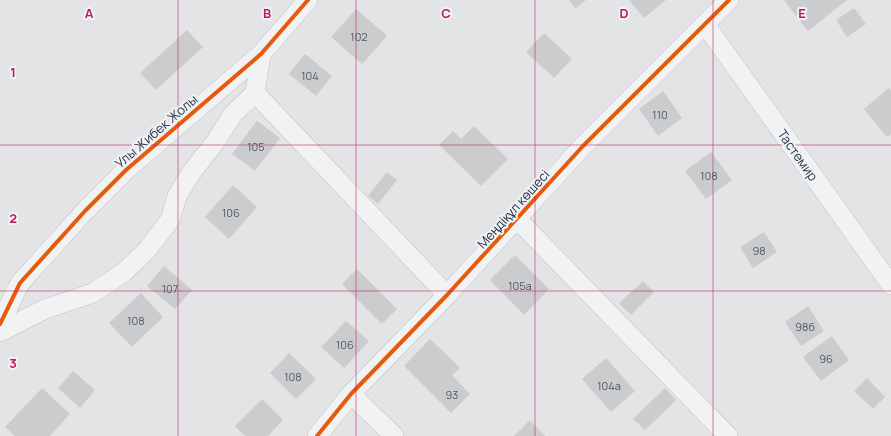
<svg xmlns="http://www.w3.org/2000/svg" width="891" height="436" font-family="Manrope,sans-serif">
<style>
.building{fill:#caccce}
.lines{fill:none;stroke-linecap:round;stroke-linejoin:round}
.street-casing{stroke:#c0c2c4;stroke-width:20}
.street{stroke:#f1f2f3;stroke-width:19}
.cycleway-casing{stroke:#eff2f6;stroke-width:6}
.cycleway{stroke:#e8590c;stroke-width:4}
.grid{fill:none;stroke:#c2185b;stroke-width:1;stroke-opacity:0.55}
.labels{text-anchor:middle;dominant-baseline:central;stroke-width:4;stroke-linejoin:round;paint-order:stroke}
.number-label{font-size:11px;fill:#525864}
.street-label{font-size:13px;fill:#29313f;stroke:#eff2f6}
.grid-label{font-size:13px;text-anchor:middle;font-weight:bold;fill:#c2185b;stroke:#eff2f6;stroke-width:4;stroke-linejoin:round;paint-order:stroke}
</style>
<rect width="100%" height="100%" fill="#e2e4e6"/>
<!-- building -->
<path class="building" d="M569,0H586L575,9Z
M629,0H666L644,18Z
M784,0H847L808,31Z
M854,8L866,24L847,37L836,20Z
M356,9L387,36L362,64L331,37Z
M187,30L203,47L156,90L140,73Z
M544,33L572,59L554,78L526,52Z
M305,54L332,76L316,96L289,74Z
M889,88L891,91V134L887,137L864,109Z
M663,91L682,118L658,136L639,109Z
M257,121L280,138L255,171L232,154Z
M474,126L508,159L481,186L439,145L453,131L461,139Z
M711,152L732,180L706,199L685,171Z
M387,172L397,180L378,204L368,196Z
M233,185L257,207L229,239L205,217Z
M764,232L777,252L753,268L740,247Z
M515,255L549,289L524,315L490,280Z
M164,266L192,290L175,309L147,286Z
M357,269L397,309L382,324L342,284Z
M643,281L654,292L631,315L619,303Z
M141,293L163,317L132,347L109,323Z
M808,306L824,331L801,346L785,322Z
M346,321L369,341L344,368L321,347Z
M832,336L849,360L821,381L803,357Z
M430,339L460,368L452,375L470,394L451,413L404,366Z
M289,353L316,379L296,399L270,373Z
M606,358L635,391L611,412L582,379Z
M73,371L95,390L80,408L58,388Z
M867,378L885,397L873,409L854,391Z
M42,388L70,414L50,436H15L5,427Z
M665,388L676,400L645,430L633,419Z
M262,399L283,420L268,436H245L235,426Z
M530,420L545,436H514Z"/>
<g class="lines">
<defs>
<path id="street" d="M705,24L891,285
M255,93L447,295
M517,219L728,436
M0,324L20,283L85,211L126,170L261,54L308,0
M0,332L45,309L93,293L123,273L147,250L170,220L177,196L191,173L216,141L233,114L255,93L261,54
M351,394L394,436
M317,436L351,394L447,295L583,146L729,0"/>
</defs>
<!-- street casing -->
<use href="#street" class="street-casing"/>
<!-- street -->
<use href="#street" class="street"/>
<defs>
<path id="cycleway" d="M0,324L20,283L85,211L126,170L261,54L308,0
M317,436L351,394L447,295L583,146L729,0"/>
</defs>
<!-- cycleway casing -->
<use href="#cycleway" class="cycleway-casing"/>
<!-- cycleway -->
<use href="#cycleway" class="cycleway"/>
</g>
<!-- grid -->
<path class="grid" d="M178,0V436M356,0V436M535,0V436M713,0V436M0,145H891M0,291H891"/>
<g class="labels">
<!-- number labels -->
<g class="number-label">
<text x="359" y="36">102</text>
<text x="310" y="75">104</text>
<text x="660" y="114">110</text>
<text x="256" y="146">105</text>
<text x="709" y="175">108</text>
<text x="231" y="212">106</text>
<text x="759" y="250">98</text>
<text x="520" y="285">105а</text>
<text x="170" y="288">107</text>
<text x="136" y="320">108</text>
<text x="805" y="326">98б</text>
<text x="345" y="344">106</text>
<text x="826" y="358">96</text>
<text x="293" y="376">108</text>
<text x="609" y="385">104а</text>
<text x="452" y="394">93</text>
</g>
<!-- street labels -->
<g class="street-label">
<text transform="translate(156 131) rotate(-41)">Улы Жибек Жолы</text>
<text transform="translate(798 155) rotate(55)">Тастемир</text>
<text transform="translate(513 209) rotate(-48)">Меңдіқұл көшесі</text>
</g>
</g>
<g class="grid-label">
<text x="89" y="18">A</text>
<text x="267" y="18">B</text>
<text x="446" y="18">C</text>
<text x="624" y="18">D</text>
<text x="802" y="18">E</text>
<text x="13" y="77">1</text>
<text x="13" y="223">2</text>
<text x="13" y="368">3</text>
</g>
</svg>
